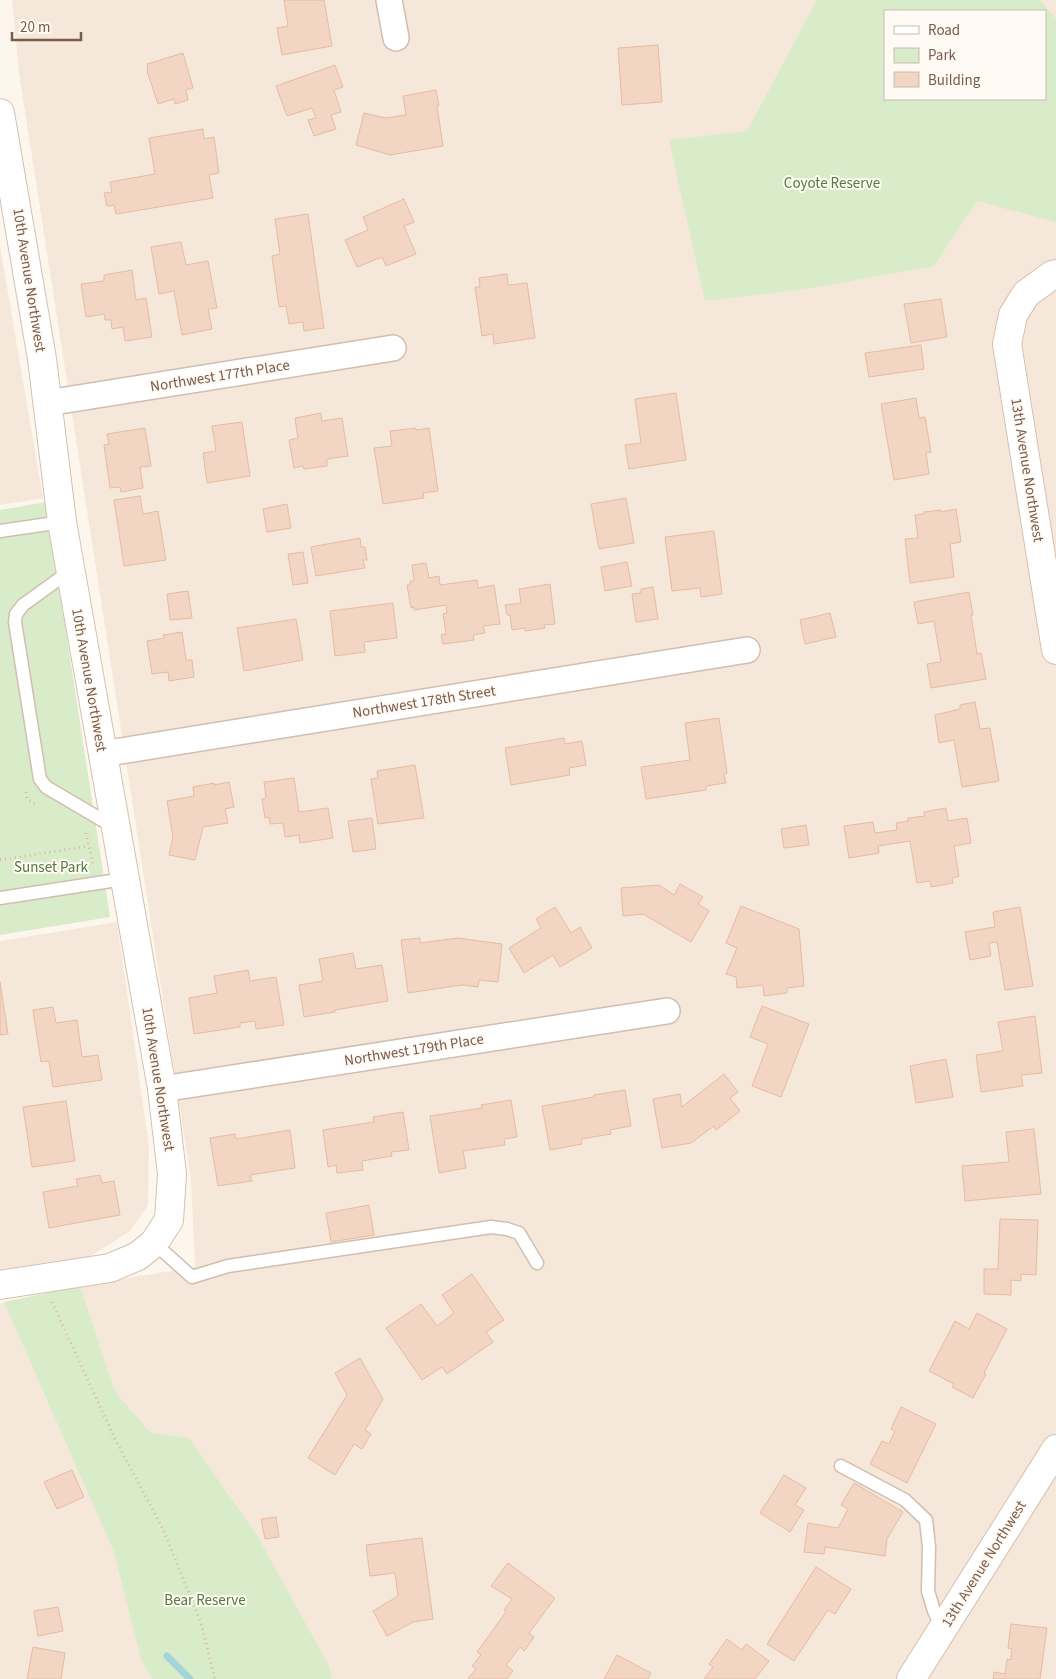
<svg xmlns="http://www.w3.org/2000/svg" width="1056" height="1679" font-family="'Source Sans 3',sans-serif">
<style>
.residential{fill:#f5e8da;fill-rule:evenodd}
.green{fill:#d8ecc9;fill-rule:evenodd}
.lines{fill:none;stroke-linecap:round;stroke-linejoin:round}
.stream{stroke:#a5d3da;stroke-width:7}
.building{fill:#f3d5c3;stroke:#e6bba3}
.lane-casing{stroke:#d1beb0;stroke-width:15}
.street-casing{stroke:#d1beb0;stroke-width:28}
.secondary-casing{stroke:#d6c0b0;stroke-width:30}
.path{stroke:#d9b8a5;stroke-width:3;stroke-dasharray:1 4;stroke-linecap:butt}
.lane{stroke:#fff;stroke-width:12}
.street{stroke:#fff;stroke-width:25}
.secondary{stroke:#fff;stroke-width:28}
.labels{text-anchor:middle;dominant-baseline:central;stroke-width:4;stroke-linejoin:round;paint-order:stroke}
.park-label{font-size:15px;fill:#537a41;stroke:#fffaf3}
.street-label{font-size:15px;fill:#7a5c4d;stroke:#fffaf3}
</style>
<rect width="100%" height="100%" fill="#fdf6ec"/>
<!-- residential -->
<path class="residential" d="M12,0H1056V1679H0V1303L80,1286L195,1267L191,1180L19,73ZM885,11H1045V99H885Z
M0,246L43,498L0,505Z
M117,922L149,1146L148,1205L130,1231L81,1262L0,1273V941Z"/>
<!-- green -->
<path class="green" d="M817,0H1040L1056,19V222L977,201L934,266L806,289L705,301L669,140L747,131ZM885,11H1045V99H885Z
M46,502L110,917L0,935V510Z
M80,1286L115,1392L151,1433L189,1438L258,1537L329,1666L332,1679H153L142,1662L114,1552L4,1302Z"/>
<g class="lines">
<!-- stream -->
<path class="stream" d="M167,1656L190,1679"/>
</g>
<!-- building -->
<path class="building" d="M284,0H324L332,46L282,55L277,28L288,26Z
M658,45L662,102L622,105L618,48Z
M183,53L193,88L186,90L188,100L175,104L174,99L158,104L147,71L148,70L147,64Z
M335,65L343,87L334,90L341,112L331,115L336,129L314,136L308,120L316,118L312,108L287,116L276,86Z
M436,90L439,105L437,106L443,146L390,155L356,145L364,113L385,118L406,115L403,96Z
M203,129L204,139L214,137L219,173L209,175L213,198L116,214L114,205L107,206L104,193L112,192L110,182L155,174L149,138Z
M404,199L414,222L404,226L416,254L386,266L382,257L357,267L345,240L368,230L363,217Z
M308,214L324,328L304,331L303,322L289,324L286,306L279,307L272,256L280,254L275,219Z
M181,242L186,265L208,261L217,308L208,309L212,329L182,335L174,291L159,294L151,247Z
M132,270L136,300L146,298L152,337L125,341L123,327L112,329L111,320H105L104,314L86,317L81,284L104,281V275Z
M507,274L508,285L527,283L535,338L494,344L493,334L482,336L475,287H480L479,278Z
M941,299L947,337L911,343L904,304Z
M921,345L924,369L869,377L865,353Z
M676,393L686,460L629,469L625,445L641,443L635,399Z
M916,398L919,418L925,417L931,452L926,453L929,474L894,480L881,404Z
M321,413L322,421L342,418L348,456L327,459V466L304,469L303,466L294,468L289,440L298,438L295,418Z
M242,422L250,476L207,483L203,453L216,451L212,426Z
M145,428L151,466L140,467L143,488L121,492L120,487L110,488L104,445L109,444L107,434Z
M416,428V430L429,428L438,491L423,493L424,498L383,504L374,448L392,446L390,431Z
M140,496L143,514L158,511L166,560L124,566L114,500Z
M626,498L634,543L599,549L591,504Z
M287,504L291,528L267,532L263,509Z
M956,509L961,542L950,544L954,577L910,583L905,539L918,538L915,515L924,514V512L941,510V512Z
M714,531L722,594L701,597L700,588L672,591L665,537Z
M360,538L361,547H365L367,560H363L365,568L316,576L311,547Z
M303,552L308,583L293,585L288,554Z
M627,562L632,586L605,591L601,567Z
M426,563L429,578L439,576L440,585L477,580L478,588L494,585L500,624L483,626L485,633L473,635L474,640L443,644L441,635L446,634L443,614L447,613L446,605L414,610V607L411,608L407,585H410V581H414L412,565Z
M550,584L555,624L544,625L545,628L525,631V628L512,630L510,615H507L505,605L521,603L519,589Z
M653,587L658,619L636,622L632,594L641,593V589Z
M188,591L192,618L170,620L167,594Z
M969,592L973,615H971L977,654L981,653L986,679L931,688L927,664L941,662L934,621L918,624L914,602Z
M393,603L397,638L364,642L365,652L335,656L330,611Z
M830,613L836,637L805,644L800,620Z
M296,619L303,660L244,671L237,628Z
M182,632L186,660H192L194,677L169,681L168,672L152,674L147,641L164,638L163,635Z
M975,702L980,729L990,728L999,781L962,787L954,740L939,743L935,715L960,709V705Z
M719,718L727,773L724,774L726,783L706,786V790L646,799L641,767L690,760L685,723Z
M564,738L565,744L582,741L586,765L569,768L570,775L511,785L505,748Z
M415,765L424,818L378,824L371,779L378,778L377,771Z
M294,778L299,812L328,808L333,838L300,843L299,835L285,837L283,823L270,824L269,817L265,818L262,799L266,798L264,782Z
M229,782L234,807L225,809L228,823L203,827L195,860L169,855L173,837L167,801L194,796L193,787L214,783V785Z
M946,808L948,821L967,818L971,843L954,846L959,876L952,878L953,883L931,887L930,881L917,883L910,841L878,846L879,853L849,858L844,826L873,822L875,833L897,830L896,823L908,821V818L925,816L924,812Z
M372,818L376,849L353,852L348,821Z
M806,825L809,845L784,848L781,829Z
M680,884L703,897L698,904L709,911L691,942L643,914L623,916L621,888L659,885L674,895Z
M741,906L799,929L804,986L787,988V993L764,996L763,985L737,988L736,977L726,974L737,948L726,943Z
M555,907L571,933L580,927L592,948L560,967L553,955L524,973L509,948L541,928L536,919Z
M1020,907L1033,986L1005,990L997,942L989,943L991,956L970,960L965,932L995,927L993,912Z
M420,938V943L458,938L502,944L498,982L479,980L478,987L462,985L408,993L401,940Z
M353,953L356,969L382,965L388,1001L335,1010V1012L304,1017L299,985L323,981L319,959Z
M248,970L250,981L276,977L284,1025L256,1029L255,1021L240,1023V1027L194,1034L189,998L217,993L214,976Z
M0,982L8,1034L0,1035Z
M762,1006L809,1024L781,1097L752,1086L768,1044L750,1037Z
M53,1007L56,1023L77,1020L82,1057L98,1055L102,1080L53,1087L49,1061L41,1062L33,1010Z
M1035,1016L1042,1073L1021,1075L1023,1086L981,1092L976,1055L1003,1051L998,1022Z
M946,1059L953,1097L916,1103L910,1066Z
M724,1074L738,1092L730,1098L740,1111L716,1130L714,1126L691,1143L662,1148L653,1099L680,1094L682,1107Z
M625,1090L631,1126L610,1130L611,1134L581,1139L582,1144L550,1150L542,1106L594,1097V1095Z
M511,1100L517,1137L504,1139L505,1145L463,1151L466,1168L439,1173L430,1116L482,1108L481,1105Z
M66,1101L75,1161L32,1167L23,1107Z
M403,1112L409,1150L391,1152L392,1156L362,1161L363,1170L337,1173L336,1165L328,1167L323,1130L374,1122L373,1117Z
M1034,1129L1041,1194L965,1201L962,1166L1009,1162L1006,1132Z
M290,1130L295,1168L250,1175L252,1181L218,1186L210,1138L235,1134L236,1139Z
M100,1175L102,1183L114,1181L120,1215L49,1228L43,1192L78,1186L76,1179Z
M369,1205L374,1235L331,1242L326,1213Z
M1000,1219L1038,1220L1036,1275L1021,1274V1281L1011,1280V1295L984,1294V1269H998Z
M472,1274L504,1320L486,1332L493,1342L447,1374L442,1367L422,1380L386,1328L421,1304L437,1326L454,1313L442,1295Z
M977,1313L1007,1329L984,1373L986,1374L973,1398L952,1387L954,1384L929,1371L955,1321L969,1329Z
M360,1358L383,1399L365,1430L371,1434L362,1449L354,1444L335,1475L308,1458L347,1395L335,1373Z
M901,1407L936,1424L907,1483L870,1464L882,1441L889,1444L895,1431L891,1429Z
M72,1470L84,1497L57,1509L44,1482Z
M784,1475L806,1488L795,1505L804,1510L790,1532L760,1513Z
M854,1483L903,1512L887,1539L885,1556L825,1547L824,1554L804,1552L808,1523L838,1528L848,1509L841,1505Z
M276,1517L279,1537L265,1539L261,1519Z
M422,1538L433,1619L413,1622L387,1636L373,1611L398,1596L395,1573L370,1576L366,1545Z
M508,1563L555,1598L529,1633L534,1637L524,1651L520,1647L506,1665L513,1671L507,1679H468L476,1669L472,1666L481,1655L477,1652L506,1612L504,1610L512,1599L491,1586Z
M816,1567L851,1589L835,1614L828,1610L794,1661L767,1644Z
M58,1607L63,1631L38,1636L34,1611Z
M1011,1624L1047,1628L1040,1679H993L994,1672L1005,1674L1007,1659L1011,1660L1012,1649L1008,1648Z
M727,1639L742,1650L746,1644L769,1661L755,1679H704L713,1667L709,1664Z
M33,1647L65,1653L61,1679H27Z
M617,1655L651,1673L648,1679H604Z"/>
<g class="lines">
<defs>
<path id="lane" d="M0,531L62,522
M70,571L23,605L16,614L15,622L40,779L46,787L114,827
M0,898L124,879
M154,1243L192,1277L228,1266L491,1227L507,1229L519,1233L537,1263
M841,1466L905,1500L926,1520L929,1547L928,1591L934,1611L943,1629"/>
<path id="street" d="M389,0L396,38
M47,403L393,348
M102,754L747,650
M162,1089L667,1011"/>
<path id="secondary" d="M0,113L42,359L62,522L162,1089L172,1174L169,1220L154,1243L138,1256L110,1268L0,1285
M1056,274L1052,275L1026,294L1013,315L1007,344L1056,650
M911,1679L1056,1449"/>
</defs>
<!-- lane casing -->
<use href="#lane" class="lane-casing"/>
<!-- street casing -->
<use href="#street" class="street-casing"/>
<!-- secondary casing -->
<use href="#secondary" class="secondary-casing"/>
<!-- path -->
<path class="path" d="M26,792L27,799L35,804
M86,833L93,864
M0,860L89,846
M52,1302L115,1439L163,1529L201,1623L215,1679"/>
<!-- lane -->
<use href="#lane" class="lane"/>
<!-- street -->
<use href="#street" class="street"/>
<!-- secondary -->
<use href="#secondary" class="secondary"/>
</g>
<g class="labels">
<!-- park labels -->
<g class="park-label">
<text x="832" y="183">Coyote Reserve</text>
<text x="51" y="867">Sunset Park</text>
<text x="205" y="1600">Bear Reserve</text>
</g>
<!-- street labels -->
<g class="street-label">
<text transform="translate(29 280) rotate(81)">10th Avenue Northwest</text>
<text transform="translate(220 376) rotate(-9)">Northwest 177th Place</text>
<text transform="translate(1027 470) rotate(81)">13th Avenue Northwest</text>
<text transform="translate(89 680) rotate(80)">10th Avenue Northwest</text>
<text transform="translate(424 702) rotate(-9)">Northwest 178th Street</text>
<text transform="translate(414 1050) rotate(-9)">Northwest 179th Place</text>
<text transform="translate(158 1079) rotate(81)">10th Avenue Northwest</text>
<text transform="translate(984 1564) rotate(-58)">13th Avenue Northwest</text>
</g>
</g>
<!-- legend -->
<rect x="884" y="10" width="162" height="90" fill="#fffaf3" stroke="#cabbb1"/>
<rect x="894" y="26" width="25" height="8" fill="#ffffff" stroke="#cabbb1"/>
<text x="928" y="35" font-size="15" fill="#7a5c4d">Road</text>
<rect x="894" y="48" width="25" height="15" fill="#d8ecc9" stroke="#cabbb1"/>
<text x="928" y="60" font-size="15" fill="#7a5c4d">Park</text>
<rect x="894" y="72" width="25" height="15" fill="#f3d5c3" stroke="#cabbb1"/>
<text x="928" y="85" font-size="15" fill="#7a5c4d">Building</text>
<!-- scale -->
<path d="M12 32v8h69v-8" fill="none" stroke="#7a5c4d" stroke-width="2.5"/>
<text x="20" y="32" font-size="15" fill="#7a5c4d" stroke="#fffaf3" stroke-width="4" paint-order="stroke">20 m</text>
</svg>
